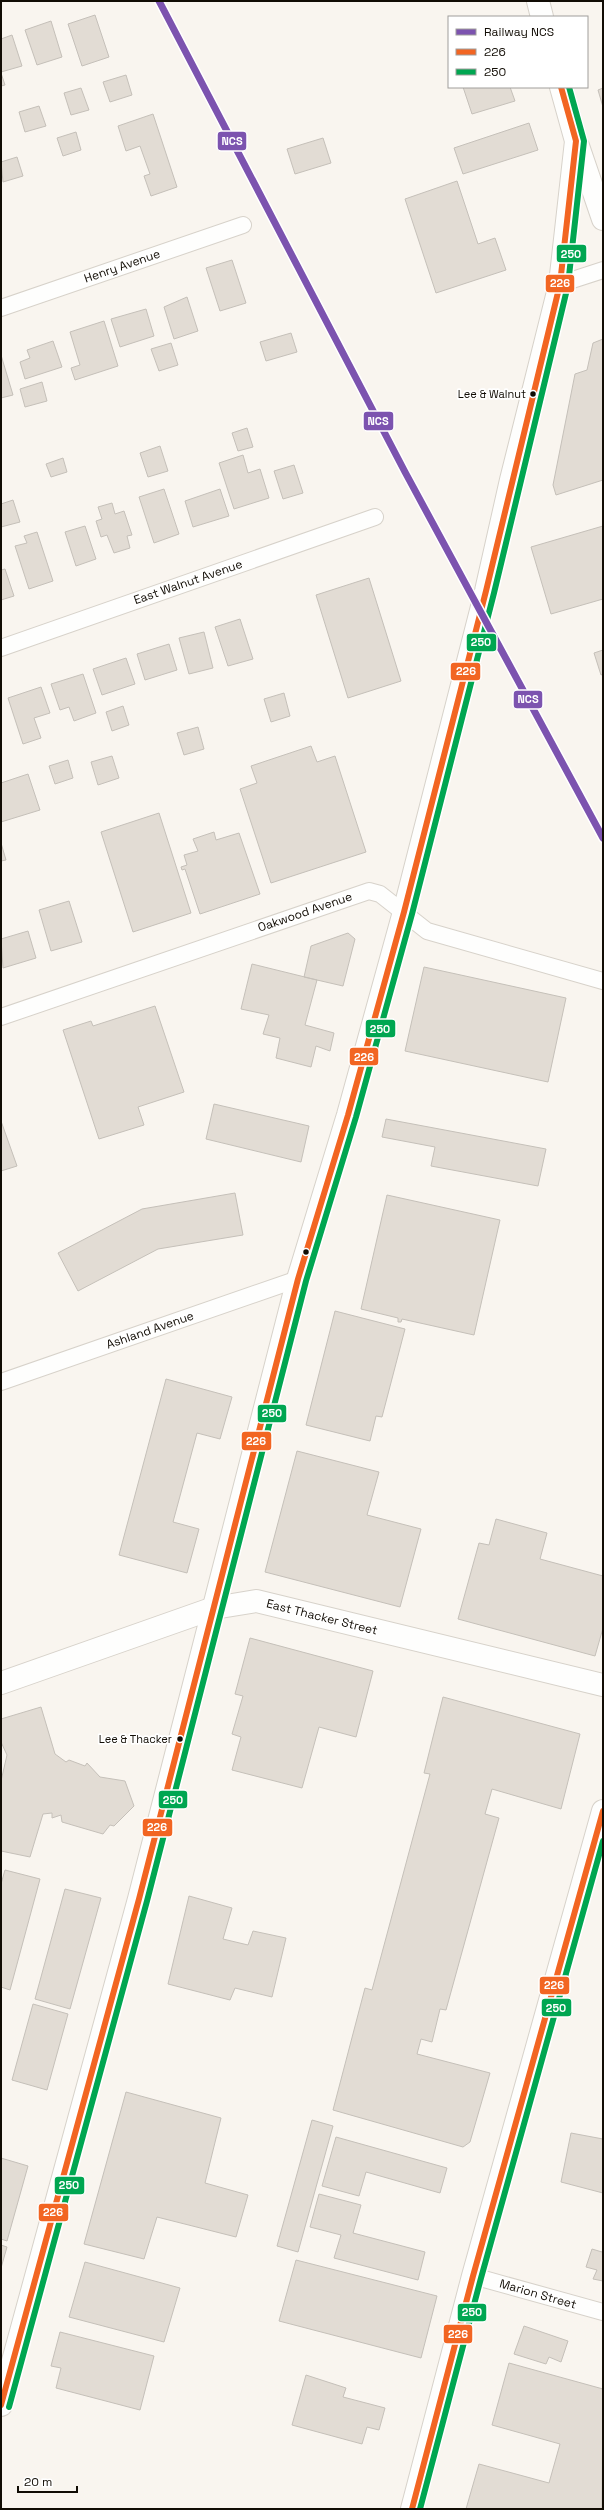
<svg xmlns="http://www.w3.org/2000/svg" width="604" height="2510" font-family="'Space Grotesk',sans-serif">
<style>
.building{fill:#e2dcd4;stroke:#c5c0b9}
.lines{fill:none;stroke-linecap:round;stroke-linejoin:round}
.street-casing{stroke:#d7d2ca;stroke-width:18}
.secondary-casing{stroke:#d7d2ca;stroke-width:24}
.primary-casing{stroke:#d7d2ca;stroke-width:24}
.street{stroke:#fefefd;stroke-width:16}
.secondary{stroke:#fefefd;stroke-width:22}
.primary{stroke:#fefefd;stroke-width:22}
.bus-1-casing{stroke:#fff;stroke-width:9}
.bus-2-casing{stroke:#fff;stroke-width:9}
.bus-1{stroke:#f26522;stroke-width:6}
.bus-2{stroke:#00a651;stroke-width:6}
.rail-1-casing{stroke:#fff;stroke-width:10}
.rail-1{stroke:#7c53af;stroke-width:7}
.bus-dot{fill:#110c04;stroke:#fff;stroke-width:1.5}
.labels{text-anchor:middle;dominant-baseline:central;stroke-width:3.5;stroke-linejoin:round;paint-order:stroke}
.bus-label{font-size:11px;fill:#110c04;stroke:#fff;text-anchor:end}
.street-label{font-size:12px;fill:#110c04;stroke:#fff}
.line-badge{stroke:#fff;stroke-width:1.5}
.badge-label{font-size:11px;text-anchor:middle;font-weight:bold;fill:#fff}
</style>
<rect width="100%" height="100%" fill="#f9f5ef"/>
<!-- building -->
<path class="building" d="M95,15L109,57L82,66L68,24Z
M51,21L62,57L37,65L25,30Z
M12,35L22,66L1,72V39Z
M1,73L5,85L1,86Z
M126,75L132,95L110,102L103,82Z
M463,87H510L515,101L472,114Z
M81,88L89,110L71,115L64,93Z
M603,88V107L598,90Z
M39,106L46,126L25,132L19,112Z
M153,114L177,187L151,196L144,176L150,174L140,146L126,151L118,126Z
M529,123L538,150L463,174L454,148Z
M76,132L81,150L63,156L57,138Z
M323,138L331,163L295,174L287,149Z
M17,157L23,176L3,182L1,162Z
M457,181L478,244L495,238L506,270L436,293L405,199Z
M232,260L246,303L220,311L206,268Z
M187,297L198,331L174,339L164,307Z
M146,309L154,336L120,347L111,319Z
M104,321L118,366L75,380L71,368L80,365L70,332Z
M291,333L297,352L266,361L260,342Z
M603,339V480L556,495L553,485L575,374L587,370L593,343Z
M53,341L62,367L25,379L20,362L30,358L27,350Z
M171,343L178,365L159,371L151,349Z
M1,355L13,395L1,398Z
M42,382L47,401L25,407L20,389Z
M247,428L253,447L238,451L232,433Z
M160,446L168,471L148,477L140,453Z
M243,455L248,473L260,469L269,498L234,509L219,463Z
M63,458L67,472L51,477L46,464Z
M294,465L303,493L283,499L274,471Z
M164,489L179,534L154,543L139,497Z
M220,489L229,516L193,527L185,501Z
M13,500L20,522L1,527V504Z
M112,503L115,514L124,511L132,535L127,536L130,548L114,553L107,535L101,537L96,521L102,519L98,507Z
M85,526L96,559L76,566L65,532Z
M603,526V599L551,614L531,547Z
M37,532L53,581L29,589L15,546L27,543L24,536Z
M5,569L14,596L1,600V570Z
M369,578L401,681L348,698L316,595Z
M240,619L253,659L228,666L215,627Z
M204,632L213,668L189,674L179,638Z
M169,644L177,670L145,680L137,654Z
M603,650V674L601,675L594,653Z
M126,658L135,684L102,695L93,669Z
M83,674L96,713L74,721L69,707L60,710L51,684Z
M41,687L50,713L34,718L41,738L23,744L8,698Z
M284,693L290,716L271,722L264,699Z
M123,706L129,725L112,731L106,712Z
M198,727L204,749L184,755L177,733Z
M311,746L317,762L335,756L366,852L271,883L240,789L257,783L251,766Z
M112,756L119,778L98,785L91,762Z
M68,760L73,778L55,784L49,766Z
M28,774L40,810L1,822V783Z
M159,813L191,913L133,932L101,832Z
M214,832L216,840L239,833L260,894L200,914L185,869L182,870L181,867L187,865L184,855L198,851L193,839Z
M1,843L6,860L1,861Z
M69,901L82,942L51,951L39,910Z
M28,931L36,958L3,968L1,939Z
M348,933L355,939L343,986L304,977L311,946Z
M252,964L317,980L305,1025L334,1033L330,1051L316,1046L311,1067L276,1058L280,1038L263,1034L269,1015L241,1009Z
M424,967L566,998L548,1082L405,1051Z
M155,1006L184,1092L138,1107L144,1125L99,1139L63,1030L91,1021L93,1026Z
M214,1104L309,1126L301,1162L206,1139Z
M386,1119L546,1149L538,1186L431,1166L435,1147L382,1137Z
M1,1121L17,1166L1,1171Z
M235,1193L243,1235L158,1249L78,1291L58,1253L142,1209Z
M387,1195L500,1220L474,1335L402,1319L401,1322H398V1318L361,1309Z
M335,1311L405,1329L382,1417L376,1416L370,1441L306,1425Z
M166,1379L232,1397L220,1439L197,1433L173,1522L199,1529L187,1573L119,1555Z
M297,1451L379,1472L367,1515L421,1529L400,1607L265,1572Z
M496,1519L547,1533L540,1559L603,1576V1628L595,1656L458,1619L479,1543L489,1545Z
M250,1638L373,1671L356,1737L319,1727L302,1788L232,1770L241,1737L232,1734L243,1696L235,1694Z
M443,1697L580,1734L561,1809L492,1789L485,1814L499,1818L446,2010L440,2009L432,2042L421,2039L417,2054L490,2073L470,2142L463,2147L333,2110L365,1988L372,1990L430,1774L424,1773Z
M41,1707L55,1754L66,1762L69,1760L85,1766L87,1763L100,1777L125,1781L134,1806L114,1826L110,1825L103,1834L62,1822L61,1815L52,1818V1813L43,1814L30,1857L1,1851V1781L7,1755L1,1742V1719Z
M5,1870L40,1879L10,1990L1,1987V1884Z
M65,1889L101,1898L70,2009L35,1999Z
M189,1896L232,1908L223,1939L248,1945L253,1931L286,1938L272,1997L235,1988L230,2000L168,1984Z
M33,2004L68,2014L47,2090L12,2080Z
M126,2092L221,2118L205,2183L248,2195L236,2237L157,2217L144,2259L84,2244Z
M312,2120L333,2126L298,2252L277,2246Z
M571,2133L603,2139V2193L561,2182Z
M336,2137L447,2168L440,2193L366,2172L359,2196L322,2186Z
M1,2158L28,2166L7,2241L1,2239Z
M319,2194L361,2205L353,2233L425,2252L418,2280L334,2258L341,2235L310,2227Z
M1,2245L7,2247L1,2268Z
M592,2249L602,2252L603,2250V2281L593,2279L597,2270L586,2267Z
M296,2260L437,2296L421,2358L279,2321Z
M85,2262L180,2288L164,2342L69,2317Z
M524,2326L568,2341L561,2362L549,2357L546,2364L514,2354Z
M60,2332L154,2356L140,2410L56,2388L61,2368L51,2366Z
M509,2363L603,2389L602,2509H466L479,2464L549,2483L560,2444L492,2425Z
M306,2375L346,2388L343,2397L385,2408L379,2430L367,2427L362,2444L292,2425Z"/>
<g class="lines">
<defs>
<path id="street" d="M560,284L603,270
M1,308L243,225
M1,648L375,517
M1,1017L369,891L380,894L427,931L603,981
M1,1382L298,1279
M473,2276L603,2312"/>
<path id="secondary" d="M1,1683L214,1608L256,1601L603,1685"/>
<path id="primary" d="M538,1L542,17
M578,146L603,219
M1,2405L139,1899L298,1279L348,1115L404,912L486,591L511,480L560,284L576,141L561,87
M412,2509L473,2276L603,1811"/>
</defs>
<!-- street casing -->
<use href="#street" class="street-casing"/>
<!-- secondary casing -->
<use href="#secondary" class="secondary-casing"/>
<!-- primary casing -->
<use href="#primary" class="primary-casing"/>
<!-- street -->
<use href="#street" class="street"/>
<!-- secondary -->
<use href="#secondary" class="secondary"/>
<!-- primary -->
<use href="#primary" class="primary"/>
<defs>
<path id="bus-1" d="M1,2405L139,1899L298,1279L348,1115L404,912L486,591L560,284L576,141L561,87
M412,2509L473,2276L603,1811"/>
<path id="bus-2" d="M9,2407L147,1901L306,1281L356,1117L412,914L494,593L568,285L584,141L569,87
M420,2509L481,2278L603,1841"/>
</defs>
<!-- bus-1 casing -->
<use href="#bus-1" class="bus-1-casing"/>
<!-- bus-2 casing -->
<use href="#bus-2" class="bus-2-casing"/>
<!-- bus-1 -->
<use href="#bus-1" class="bus-1"/>
<!-- bus-2 -->
<use href="#bus-2" class="bus-2"/>
<defs>
<path id="rail-1" d="M159,1L405,472L603,838"/>
</defs>
<!-- rail-1 casing -->
<use href="#rail-1" class="rail-1-casing"/>
<!-- rail-1 -->
<use href="#rail-1" class="rail-1"/>
</g>
<!-- markers -->
<g class="bus-dot">
<circle cx="533" cy="394" r="3.5"/>
<circle cx="306" cy="1252" r="3.5"/>
<circle cx="180" cy="1739" r="3.5"/>
</g>
<g class="labels">
<!-- bus labels -->
<g class="bus-label">
<text x="526" y="394">Lee &amp; Walnut</text>
<text x="172" y="1739">Lee &amp; Thacker</text>
</g>
<!-- street labels -->
<g class="street-label">
<text transform="translate(122 266) rotate(-19)">Henry Avenue</text>
<text transform="translate(188 582) rotate(-19)">East Walnut Avenue</text>
<text transform="translate(305 912) rotate(-19)">Oakwood Avenue</text>
<text transform="translate(150 1330) rotate(-19)">Ashland Avenue</text>
<text transform="translate(322 1617) rotate(14)">East Thacker Street</text>
<text transform="translate(538 2294) rotate(16)">Marion Street</text>
</g>
</g>
<g class="line-badge">
<rect x="217" y="131" width="30" height="20" rx="4" fill="#7c53af"/>
<rect x="556" y="244" width="31" height="19" rx="4" fill="#00a651"/>
<rect x="545" y="274" width="30" height="19" rx="4" fill="#f26522"/>
<rect x="363" y="411" width="31" height="20" rx="4" fill="#7c53af"/>
<rect x="466" y="633" width="31" height="19" rx="4" fill="#00a651"/>
<rect x="450" y="662" width="31" height="19" rx="4" fill="#f26522"/>
<rect x="513" y="690" width="30" height="19" rx="4" fill="#7c53af"/>
<rect x="365" y="1019" width="31" height="19" rx="4" fill="#00a651"/>
<rect x="349" y="1047" width="30" height="19" rx="4" fill="#f26522"/>
<rect x="257" y="1404" width="30" height="19" rx="4" fill="#00a651"/>
<rect x="241" y="1431" width="31" height="20" rx="4" fill="#f26522"/>
<rect x="158" y="1790" width="30" height="19" rx="4" fill="#00a651"/>
<rect x="142" y="1818" width="31" height="19" rx="4" fill="#f26522"/>
<rect x="539" y="1976" width="31" height="19" rx="4" fill="#f26522"/>
<rect x="541" y="1998" width="31" height="19" rx="4" fill="#00a651"/>
<rect x="54" y="2176" width="31" height="19" rx="4" fill="#00a651"/>
<rect x="38" y="2203" width="31" height="19" rx="4" fill="#f26522"/>
<rect x="457" y="2303" width="30" height="19" rx="4" fill="#00a651"/>
<rect x="443" y="2324" width="30" height="20" rx="4" fill="#f26522"/>
</g>
<g class="badge-label">
<text x="232" y="145">NCS</text>
<text x="571" y="258">250</text>
<text x="560" y="287">226</text>
<text x="378" y="425">NCS</text>
<text x="481" y="646">250</text>
<text x="466" y="675">226</text>
<text x="528" y="703">NCS</text>
<text x="380" y="1033">250</text>
<text x="364" y="1061">226</text>
<text x="272" y="1417">250</text>
<text x="256" y="1445">226</text>
<text x="173" y="1804">250</text>
<text x="157" y="1831">226</text>
<text x="554" y="1989">226</text>
<text x="556" y="2012">250</text>
<text x="69" y="2189">250</text>
<text x="53" y="2216">226</text>
<text x="472" y="2316">250</text>
<text x="458" y="2338">226</text>
</g>
<!-- border -->
<rect width="604" height="2510" fill="none" stroke="#110c04" stroke-width="4"/>
<!-- legend -->
<rect x="448" y="16" width="140" height="72" fill="#ffffff" stroke="#a09e9b"/>
<rect x="456" y="29" width="20" height="6" fill="#7c53af" stroke="#a09e9b"/>
<text x="484" y="36" font-size="12" fill="#110c04">Railway NCS</text>
<rect x="456" y="49" width="20" height="6" fill="#f26522" stroke="#a09e9b"/>
<text x="484" y="56" font-size="12" fill="#110c04">226</text>
<rect x="456" y="69" width="20" height="6" fill="#00a651" stroke="#a09e9b"/>
<text x="484" y="76" font-size="12" fill="#110c04">250</text>
<!-- scale -->
<path d="M18 2486v6h59v-6" fill="none" stroke="#110c04" stroke-width="2"/>
<text x="24" y="2486" font-size="12" fill="#110c04" stroke="#ffffff" stroke-width="3" paint-order="stroke">20 m</text>
</svg>
